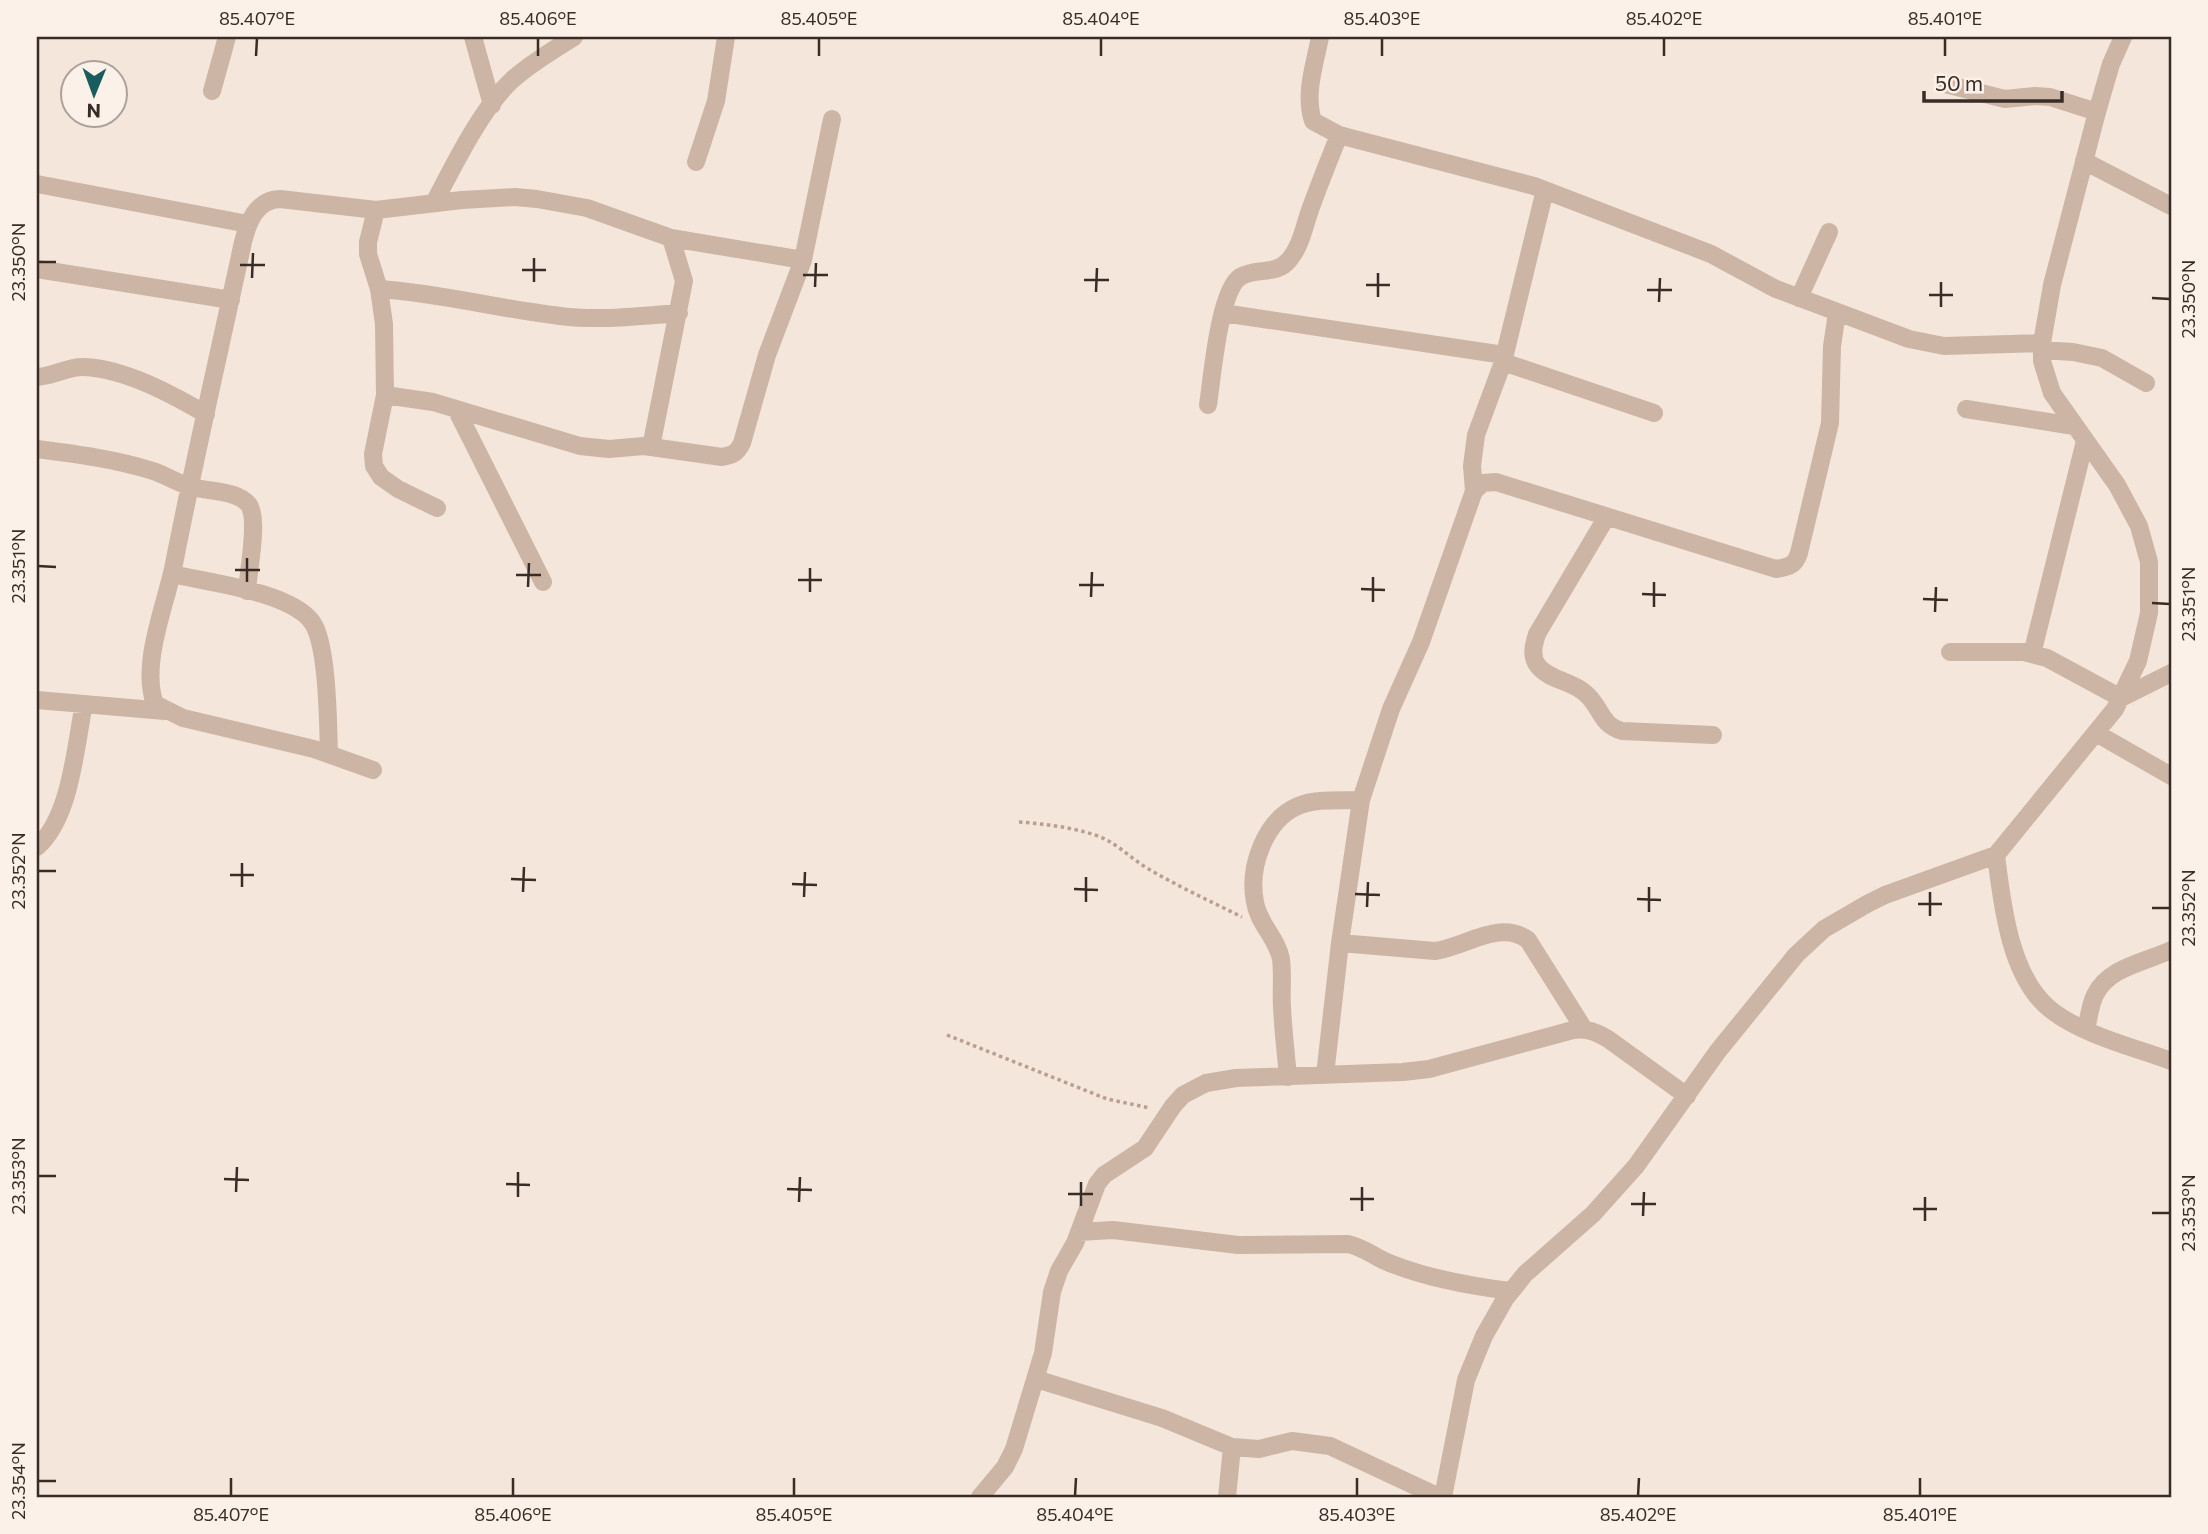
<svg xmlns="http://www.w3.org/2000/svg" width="2208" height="1534" font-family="Commissioner,sans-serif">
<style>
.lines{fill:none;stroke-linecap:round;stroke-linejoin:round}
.path{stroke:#b99f90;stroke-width:3.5;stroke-dasharray:3.5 3.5;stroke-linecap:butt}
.minor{stroke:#cdb5a6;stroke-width:18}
.ticks{fill:none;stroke:#382c27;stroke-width:2.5}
.neatline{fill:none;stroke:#382c27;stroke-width:2.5}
.ticks-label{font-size:18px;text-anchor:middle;fill:#382c27}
</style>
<rect width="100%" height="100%" fill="#f4e6db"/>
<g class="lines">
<!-- path -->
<path class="path" d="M1019,822C1045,824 1072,827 1098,836C1117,843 1130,858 1147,868C1177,886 1210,901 1242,917
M947,1035L1107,1099L1150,1108"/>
<!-- minor -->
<path class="minor" d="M473,37L492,105
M1320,37C1315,64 1304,94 1313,121L1339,135L1534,186L1711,254L1776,289L1909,339L1944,346L2042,343
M2123,37L2111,64L2097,112L2052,285L2042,343V361L2052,393L2117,485L2139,526L2149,562V613L2138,661L2115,709L1996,855C2002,904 2010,978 2051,1010C2083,1035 2133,1047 2171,1061
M1945,84L2005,99L2035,96L2050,97L2097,112
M212,91L227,37
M2084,161L2171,206
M696,162L716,101L726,37
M37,184L248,224
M434,203C454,165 481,109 512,80C531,63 553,50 574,37
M376,210L368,242V254L379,289L384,324L385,395L373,454L374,466L381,477L398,489L437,508
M37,269L231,300
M379,289C440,293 499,309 560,316C600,321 640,316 679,313
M1799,298L1829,232
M1223,313L1504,355
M2042,350L2073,352L2102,358L2146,383
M1503,362L1654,413
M37,377C54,376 69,366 84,367C126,369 171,394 206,414
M385,395L433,402L580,446L609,449L644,446L722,457C733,455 737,453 742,443L767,355L803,260L832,119
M1208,405C1212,379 1219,291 1240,277C1256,267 1276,276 1289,260C1301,246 1304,227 1310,210C1319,185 1329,160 1339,135
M456,409L543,582
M1966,409L2074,426
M651,447L684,281L671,238
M37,449C76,454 115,459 153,471C165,475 176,482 188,486C205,492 237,489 249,505C259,520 248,572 247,591
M1474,491L1472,466L1476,435L1503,362L1545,190
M1606,518L1537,634C1534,644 1530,656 1538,666C1549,680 1572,681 1585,693C1602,707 1599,724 1622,731L1713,735
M172,574C207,582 291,592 312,622C328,644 328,725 329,754
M1950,652H2024L2047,658L2121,698L2171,673
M2032,654L2085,441
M37,700L165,711
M2096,733L2171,776
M373,770L314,749L183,718L155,704C140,664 166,605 174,564C195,456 220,349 243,242C248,222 256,200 280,199L376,210L462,200L515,197L537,199L587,208L671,238L803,260
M37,847C71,817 75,748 84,704
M1340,943L1435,951C1465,947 1500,919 1528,940L1584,1029
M2086,1029C2089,1018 2090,1005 2095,995C2108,967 2146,962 2171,950
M1325,1075L1340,943L1361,800L1391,709L1421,642L1474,491L1483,483L1496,482L1776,569C1788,567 1795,566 1799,553L1830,423L1832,346L1837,313
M1288,1077C1286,1054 1283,1030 1282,1007C1281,992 1283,975 1281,959C1277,938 1258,923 1255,902C1248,867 1265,820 1298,806C1316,798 1342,801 1361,800
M1079,1232L1113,1230L1238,1245L1348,1244C1366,1248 1375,1258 1392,1264C1430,1279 1470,1286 1510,1291
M1036,1379L1162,1418L1232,1447L1259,1449L1292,1441L1330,1446L1439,1497
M980,1497L1005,1467L1014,1449L1043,1353L1052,1292L1059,1271L1075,1243L1097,1184L1104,1175L1145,1148L1173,1106L1183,1095L1206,1083L1236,1078L1403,1072L1429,1069L1573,1030C1587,1028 1596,1032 1608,1039L1687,1096
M1227,1497L1232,1447
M1443,1497L1466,1380L1484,1336L1505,1299L1525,1274L1593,1214L1636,1166L1718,1051L1796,955L1824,929L1867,904L1885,895L1996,855"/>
</g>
<!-- ticks -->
<path class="ticks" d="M256,56L257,38M538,56V38M819,56V38M1101,56V38M1382,56V38M1664,56V38M1945,56V38M38,262H56M240,265H265M522,270H546M803,275H828M252,278L253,253M1084,280H1109M534,282V258M1366,285H1390M815,287L816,263M1647,290H1672M1096,292L1097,268M1929,295H1953M1378,297V273M2152,298L2170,299M1659,302L1660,278M1941,307V282M38,566L56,567M235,570H260M516,575H541M798,580H822M247,582V558M1079,585H1104M528,587L529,563M1361,589L1385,590M810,592V568M1642,594L1666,595M1091,597L1092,572M1923,599L1948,600M1373,602V577M2152,603L2170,604M1654,607V582M1935,612L1936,587M38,871H56M230,875H254M511,879L536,880M792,884L817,885M242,887V863M1074,889L1098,890M523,892L524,867M1355,894L1380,895M804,897L805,872M1637,899L1661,900M1086,902V877M1918,904H1942M1367,907L1368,882M2152,908H2170M1649,912V887M1930,916V892M38,1176H56M224,1179L249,1180M506,1184L530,1185M787,1189L812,1190M236,1192L237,1167M1068,1194H1093M518,1197V1172M1350,1199H1374M799,1202L800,1177M1631,1204H1656M1081,1206V1182M1913,1209H1937M1362,1211V1187M2152,1213H2170M1643,1216L1644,1192M1925,1221V1197M38,1481H56M231,1496V1478M513,1496V1478M794,1496V1478M1075,1496L1076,1478M1357,1496V1478M1638,1496L1639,1478M1920,1496V1478"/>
<!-- border -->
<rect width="2208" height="1534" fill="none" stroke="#fbf1e8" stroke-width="77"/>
<!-- north arrow -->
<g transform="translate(94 94) rotate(181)"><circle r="33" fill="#fbf1e8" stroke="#ada29b" stroke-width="2"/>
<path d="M0-5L12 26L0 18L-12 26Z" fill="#1a5c5d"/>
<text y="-10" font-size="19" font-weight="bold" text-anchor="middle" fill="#382c27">N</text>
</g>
<!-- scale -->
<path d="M1924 91v10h138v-10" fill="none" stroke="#382c27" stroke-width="3.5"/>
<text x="1935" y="91" font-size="21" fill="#382c27" stroke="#fbf1e8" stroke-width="5" paint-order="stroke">50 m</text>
<rect x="38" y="38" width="2132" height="1458" class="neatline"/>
<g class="ticks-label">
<text x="257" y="25">85.407°E</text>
<text x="538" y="25">85.406°E</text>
<text x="819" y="25">85.405°E</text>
<text x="1101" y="25">85.404°E</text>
<text x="1382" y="25">85.403°E</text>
<text x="1664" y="25">85.402°E</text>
<text x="1945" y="25">85.401°E</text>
<text transform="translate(19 262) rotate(-90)" y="6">23.350°N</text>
<text transform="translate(2189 299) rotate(-90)" y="6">23.350°N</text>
<text transform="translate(19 566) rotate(-90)" y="6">23.351°N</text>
<text transform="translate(2189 604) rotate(-90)" y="6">23.351°N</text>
<text transform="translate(19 871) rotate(-90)" y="6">23.352°N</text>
<text transform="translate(2189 908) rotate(-90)" y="6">23.352°N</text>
<text transform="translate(19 1176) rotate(-90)" y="6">23.353°N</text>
<text transform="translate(2189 1213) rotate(-90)" y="6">23.353°N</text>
<text transform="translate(19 1481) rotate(-90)" y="6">23.354°N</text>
<text x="231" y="1521">85.407°E</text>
<text x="513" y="1521">85.406°E</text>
<text x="794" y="1521">85.405°E</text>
<text x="1075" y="1521">85.404°E</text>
<text x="1357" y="1521">85.403°E</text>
<text x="1638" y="1521">85.402°E</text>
<text x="1920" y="1521">85.401°E</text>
</g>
</svg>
